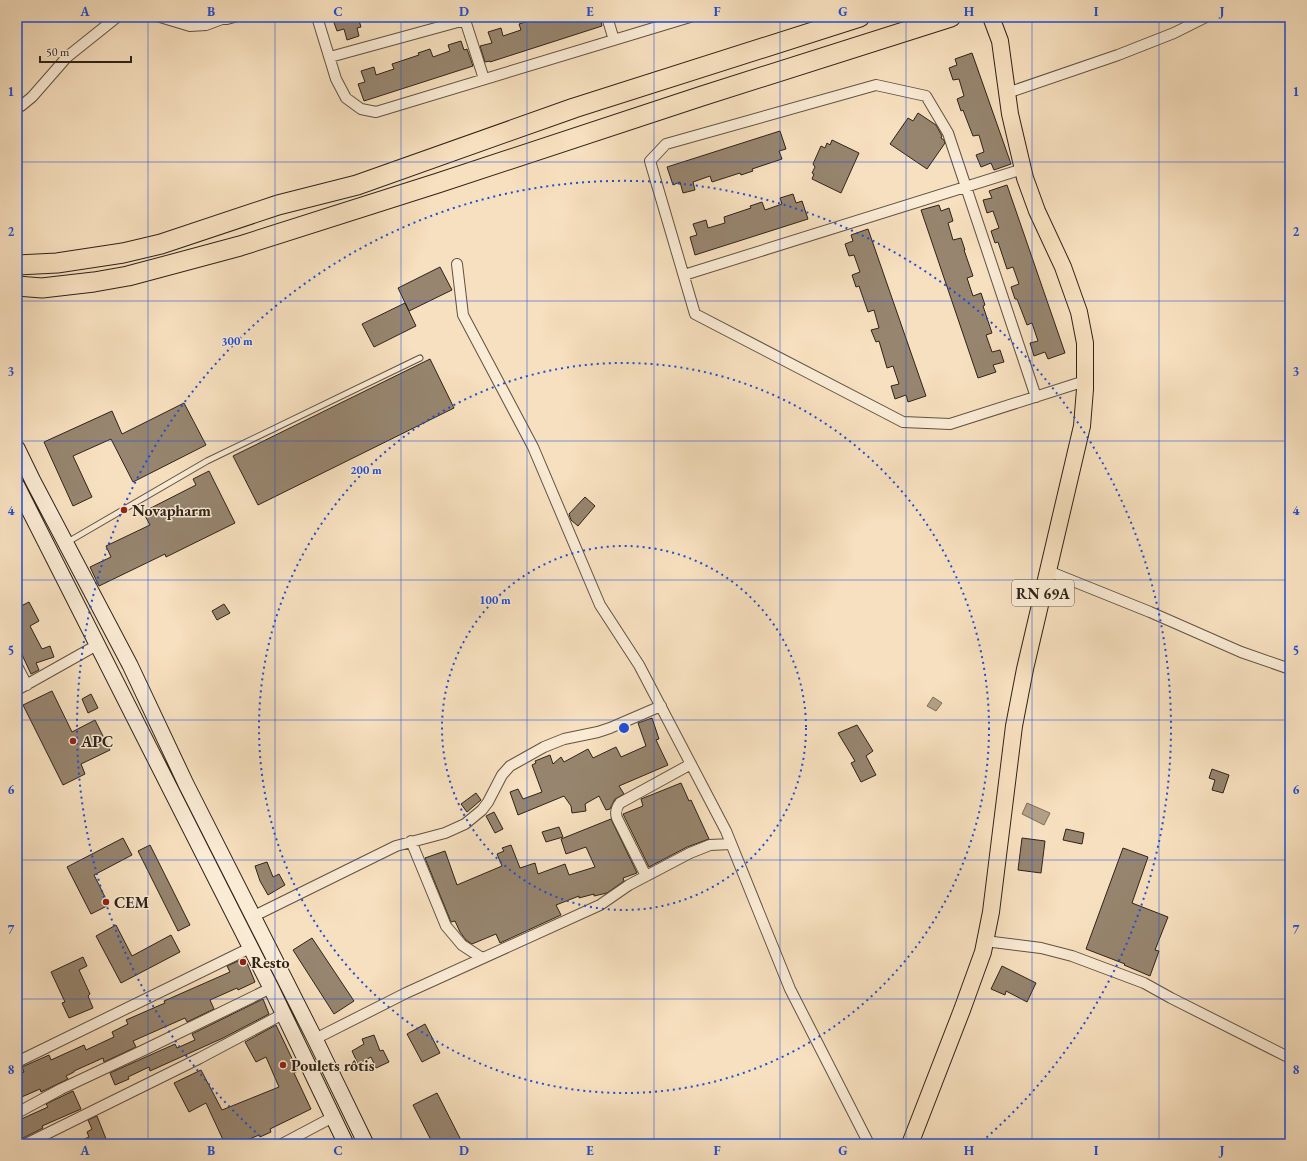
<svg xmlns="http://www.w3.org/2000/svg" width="1307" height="1161" font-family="'EB Garamond',serif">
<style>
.water{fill:#b3a087;stroke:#7e6e5b}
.building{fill:#97856f;stroke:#2f2319}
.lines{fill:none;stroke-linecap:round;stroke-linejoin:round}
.service-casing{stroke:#615242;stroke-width:7}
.minor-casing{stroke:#615242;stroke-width:12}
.secondary-casing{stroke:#2f2319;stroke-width:17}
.primary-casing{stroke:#2f2319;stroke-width:18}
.motorway-casing{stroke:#2f2319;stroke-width:21}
.service{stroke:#faebd5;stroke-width:5}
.minor{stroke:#faebd5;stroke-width:10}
.secondary{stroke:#faebd5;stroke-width:15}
.primary{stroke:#f7e0bf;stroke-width:16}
.motorway{stroke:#f7e0bf;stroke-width:19}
.grid{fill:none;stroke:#1d4ed8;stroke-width:1;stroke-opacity:0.55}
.ring{fill:none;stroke:#1d4ed8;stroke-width:2;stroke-dasharray:2 4}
.poi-dot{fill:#8f2418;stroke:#faebd5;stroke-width:1.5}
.labels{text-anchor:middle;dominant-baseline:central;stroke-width:3;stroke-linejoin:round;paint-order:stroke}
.shield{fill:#faebd5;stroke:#6c5f51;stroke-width:1}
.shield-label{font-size:15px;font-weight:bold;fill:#2f2319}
.poi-label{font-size:16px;font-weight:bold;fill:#2f2319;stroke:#faebd5;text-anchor:start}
.centre{fill:#1d4ed8;stroke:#faebd5;stroke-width:2}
.ring-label{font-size:12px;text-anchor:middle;font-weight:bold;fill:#1d4ed8;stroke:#faebd5;stroke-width:3;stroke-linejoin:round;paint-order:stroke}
.neatline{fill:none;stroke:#1d4ed8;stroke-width:1.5}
.grid-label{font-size:13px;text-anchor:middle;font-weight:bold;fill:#1d4ed8}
</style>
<rect width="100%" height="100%" fill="#f7e0bf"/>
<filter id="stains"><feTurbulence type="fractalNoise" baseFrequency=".005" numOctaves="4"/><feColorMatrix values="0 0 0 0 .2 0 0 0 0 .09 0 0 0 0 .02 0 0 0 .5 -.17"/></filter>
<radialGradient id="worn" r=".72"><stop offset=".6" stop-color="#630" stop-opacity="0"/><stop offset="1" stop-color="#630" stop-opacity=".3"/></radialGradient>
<!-- water -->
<path class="water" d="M933,697L942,703L936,711L927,706Z
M1027,803L1050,813L1044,825L1022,814Z"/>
<!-- building -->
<path class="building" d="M332,17H358L361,27L357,28L359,36L347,40L344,29L337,31Z
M541,17H600L602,26L490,62V61L485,62L480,46L492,43L488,32L501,28L503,36L521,30L519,24Z
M461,41L464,50L467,49L473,66L364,101L358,84L365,82L361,71L374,67L376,75L394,69L392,64L419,55L418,53L430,49L433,57L450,51L448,45Z
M972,53L1011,164L994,170L991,163L981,167L976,155L984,152L979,135L973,136L963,110L961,111L957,99L964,96L959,79L953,80L949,68L957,65L955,59Z
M918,113L936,125L942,136L941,138L944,140L945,143L927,169L890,144L908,118L913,121Z
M780,131L786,149L779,151L782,159L752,169L753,171L741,175L740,173L712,182L710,176L693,182L695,190L683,193L680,182L673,185L667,167Z
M832,140L859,153L841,193L812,179L814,174L812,173L815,167L813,164L821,146L825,148L827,143L830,145Z
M1007,185L1065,353L1048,359L1045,352L1034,356L1030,343L1038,341L1032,323L1027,325L1017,299H1015L1011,287L1019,284L1013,267L1007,269L998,242L995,243L991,231L999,228L993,211L987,213L983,200L992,198L989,191Z
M793,194L796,203L802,201L808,219L695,255L690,237L697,235L693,224L706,220L708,228L725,223L724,217L751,208L750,206L762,202L765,210L782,204L780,198Z
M939,205L941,211L949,208L953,221L948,223L953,240L961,238L965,250H964L973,276L967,278L973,296L981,293L985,305L983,306L992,333L986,335L992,352L1000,350L1004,362L993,365L996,372L978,378L921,210Z
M868,229L926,396L908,402L906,395L895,399L891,386L899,384L893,366L887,368L879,341L876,342L871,330L879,328L874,310L868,312L859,286L856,287L852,275L860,272L854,255L849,256L845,244L853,241L851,235Z
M440,267L452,290L409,311L398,288Z
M405,303L416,326L374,347L362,324Z
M430,359L454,408L258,505L233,456Z
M184,403L206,445L133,482L111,439L73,456L92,497L73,506L44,442L112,411L122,434Z
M209,471L235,523L166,557L165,554L99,586L90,567L111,557L106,546L150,525L143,512L196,485L193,479Z
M585,497L595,506L578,526L571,520L569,514Z
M29,602L39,621L30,626L42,649L50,646L54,657L36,663L39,670L31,674L17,644V608Z
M224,604L230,613L217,620L212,611Z
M52,691L72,732L95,720L110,750L81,764L85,774L63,785L23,705Z
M91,694L98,708L88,713L82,699Z
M652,718L659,739L656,740L668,765L619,786L624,794L615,799L610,809L606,810L599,796L585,804L586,811L572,813L571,806L564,796L518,815L510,792L518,789L523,799L542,792L532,765L536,763L535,761L550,755L553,764L561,757L564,762L588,749L593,758L616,747L621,757L646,746L638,723Z
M857,725L873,751L866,756L876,775L861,782L851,763L855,761L838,733Z
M1212,769L1229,775L1223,793L1212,790L1215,780L1209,778Z
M681,783L689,801L691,800L709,839L687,847L649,867L623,814L643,806L641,799Z
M476,793L481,800L467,812L461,804Z
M494,812L503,829L495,833L486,816Z
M611,819L637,873L623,878L624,881L607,893L594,896V894L579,898V896L556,905L561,915L500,943L496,934L472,944L466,940L460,932L455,921L451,922L425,858L445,851L457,885L502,866L497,854L504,851L502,848L511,845L520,868L535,863L538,874L565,864L569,875L595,867L586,847L566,854L561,839Z
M559,827L563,837L546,842L542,832Z
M1066,829L1084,833L1082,844L1063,840Z
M123,838L132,855L94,875L109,905L91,914L67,867Z
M1022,838L1045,841L1041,873L1018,870Z
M150,845L190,925L178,931L138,851Z
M1123,848L1148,857L1132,903L1168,917L1155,950L1159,951L1150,976L1124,965L1125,964L1086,949Z
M267,862L273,877L279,874L285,885L268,895L260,881L255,866Z
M116,925L132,956L171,935L180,952L121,983L96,936Z
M312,938L354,1001L334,1014L293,950Z
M83,957L87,966L79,970L90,994L88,996L93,1008L69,1018L62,1003L65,1002L51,972Z
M245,958L255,982L238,990L237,988L210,1000L214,1009L187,1022L185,1018L133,1041L136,1047L104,1062L103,1058L74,1071V1072L66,1076L68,1079L41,1092L40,1089L17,1099V1075L24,1072L22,1067L49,1055L51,1060L84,1045L86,1050L114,1037L112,1032L128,1024L126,1020L165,1003L164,1001L230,972L227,966Z
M1002,966L1036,983L1027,1002L1006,991L1005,995L991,989Z
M263,999L269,1014L223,1038L150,1071L149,1067L128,1077L129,1079L115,1085L110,1073L175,1044L177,1048L195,1040L192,1034Z
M425,1024L440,1053L422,1062L407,1034Z
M276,1025L298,1071L294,1073L311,1109L270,1129L271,1132L260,1137L259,1135L238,1144H225L206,1103L189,1112L174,1083L201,1070L222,1110L279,1087L266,1057L256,1062L245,1042Z
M374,1035L380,1051L383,1050L389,1062L376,1068L371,1057L358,1064L352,1051L364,1044L362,1039Z
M73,1091L81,1109L42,1126L43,1128L23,1138L20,1142L17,1136V1121L48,1107L46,1104Z
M437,1093L463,1144H433L413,1105Z
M97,1116L108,1144H74L89,1137L87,1132L92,1129L88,1120Z"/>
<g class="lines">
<defs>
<path id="service" d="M17,96L21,106L17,109
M66,543L207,461L420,358"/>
<path id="minor" d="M160,17L190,26L206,25L222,19H227L234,17
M317,17L336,79L346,98L361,109L376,112L690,17
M607,17L614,40
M465,20L484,79
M330,57L465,20L464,17
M1007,93L1118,55L1174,33L1206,17
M21,106L32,97L67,57L117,17
M457,264L463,315L533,447L600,605L639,665L726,831L790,989L869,1144
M684,275L1023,169
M1036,397L948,133L926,96L876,85L666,144L650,161L695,314L903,422L950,424L1085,381
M1048,571L1150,612L1241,652L1290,669
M17,666L27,685
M17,690L97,645
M411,841L446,926L462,945L482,958
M646,876L617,818C615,812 616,808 620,803L691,764
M254,916L396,846L445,833L465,824L482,810L488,802L502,775L510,766L544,747L564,739L598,732L610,728L661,706
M985,941L1041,948L1072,956L1144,983L1171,998L1290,1058
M315,1039L406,993L600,905L629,885L690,853L710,845L731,844
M17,1062L250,948
M17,1113L61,1089L144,1050L271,988
M26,1144L200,1058L283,1014
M282,1144L333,1117"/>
<path id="secondary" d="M17,448L33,481L130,665L186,784L315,1039L366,1144
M17,486L271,988L346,1144"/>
<path id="primary" d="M910,1144L962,1010L983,952L991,912L1014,726L1025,669L1082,426L1085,389V343L1079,312L1063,267L1037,211L1025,178L1010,114L1000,41L991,17"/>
<path id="motorway" d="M17,265L57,263L123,253L161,244L278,205L357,185L574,108L860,17
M17,286L42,288L94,282L128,276L240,246L438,183L702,96L951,17"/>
</defs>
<!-- service casing -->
<use href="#service" class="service-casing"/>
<!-- minor casing -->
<use href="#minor" class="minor-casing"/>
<!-- secondary casing -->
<use href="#secondary" class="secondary-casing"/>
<!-- primary casing -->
<use href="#primary" class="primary-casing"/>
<!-- motorway casing -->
<use href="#motorway" class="motorway-casing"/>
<!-- service -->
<use href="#service" class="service"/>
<!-- minor -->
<use href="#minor" class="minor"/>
<!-- secondary -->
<use href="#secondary" class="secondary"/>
<!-- primary -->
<use href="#primary" class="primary"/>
<!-- motorway -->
<use href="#motorway" class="motorway"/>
</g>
<!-- grid -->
<path class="grid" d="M148,17V1144M275,17V1144M401,17V1144M527,17V1144M654,17V1144M780,17V1144M906,17V1144M1032,17V1144M1159,17V1144M17,162H1290M17,301H1290M17,441H1290M17,580H1290M17,720H1290M17,860H1290M17,999H1290"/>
<!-- distance rings -->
<g class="ring">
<circle cx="624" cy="728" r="182"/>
<circle cx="624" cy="728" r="365"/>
<path d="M269 1144A547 547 0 1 1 979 1144"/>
</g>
<!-- markers -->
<g class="poi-dot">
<circle cx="124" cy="510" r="4"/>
<circle cx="73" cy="741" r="4"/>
<circle cx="106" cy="902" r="4"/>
<circle cx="243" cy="962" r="4"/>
<circle cx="283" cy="1065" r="4"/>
</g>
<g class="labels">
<!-- shield labels -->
<rect class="shield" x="1012" y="580" width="62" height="26" rx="3"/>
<g class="shield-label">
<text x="1043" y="593">RN 69A</text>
</g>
<!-- poi labels -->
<g class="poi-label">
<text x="132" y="510">Novapharm</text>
<text x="81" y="741">APC</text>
<text x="114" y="902">CEM</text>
<text x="251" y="962">Resto</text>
<text x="291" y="1065">Poulets rôtis</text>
</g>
</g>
<circle cx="624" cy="728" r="6" class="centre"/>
<g class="ring-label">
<text x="237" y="345">300 m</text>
<text x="366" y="474">200 m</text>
<text x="495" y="604">100 m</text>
</g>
<!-- margin -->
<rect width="1307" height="1161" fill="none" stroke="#f7e0bf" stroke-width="44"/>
<!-- scale -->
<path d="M40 56v6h91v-6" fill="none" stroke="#2f2319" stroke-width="2"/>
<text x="46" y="56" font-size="12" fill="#2f2319" stroke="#faebd5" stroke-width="3" paint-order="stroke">50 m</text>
<rect x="22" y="22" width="1263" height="1117" class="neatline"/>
<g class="grid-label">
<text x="85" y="16">A</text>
<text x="211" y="16">B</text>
<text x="338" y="16">C</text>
<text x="464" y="16">D</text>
<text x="590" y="16">E</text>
<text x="717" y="16">F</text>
<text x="843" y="16">G</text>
<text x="969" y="16">H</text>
<text x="1096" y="16">I</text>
<text x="1222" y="16">J</text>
<text x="11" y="96">1</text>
<text x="1296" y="96">1</text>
<text x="11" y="236">2</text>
<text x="1296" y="236">2</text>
<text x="11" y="376">3</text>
<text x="1296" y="376">3</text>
<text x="11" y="515">4</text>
<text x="1296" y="515">4</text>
<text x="11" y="655">5</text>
<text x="1296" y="655">5</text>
<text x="11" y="794">6</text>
<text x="1296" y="794">6</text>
<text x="11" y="934">7</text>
<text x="1296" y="934">7</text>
<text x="11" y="1074">8</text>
<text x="1296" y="1074">8</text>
<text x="85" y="1155">A</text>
<text x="211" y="1155">B</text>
<text x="338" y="1155">C</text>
<text x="464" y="1155">D</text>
<text x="590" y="1155">E</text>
<text x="717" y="1155">F</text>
<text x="843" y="1155">G</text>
<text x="969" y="1155">H</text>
<text x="1096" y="1155">I</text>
<text x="1222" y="1155">J</text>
</g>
<rect width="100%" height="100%" filter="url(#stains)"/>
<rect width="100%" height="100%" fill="url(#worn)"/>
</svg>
